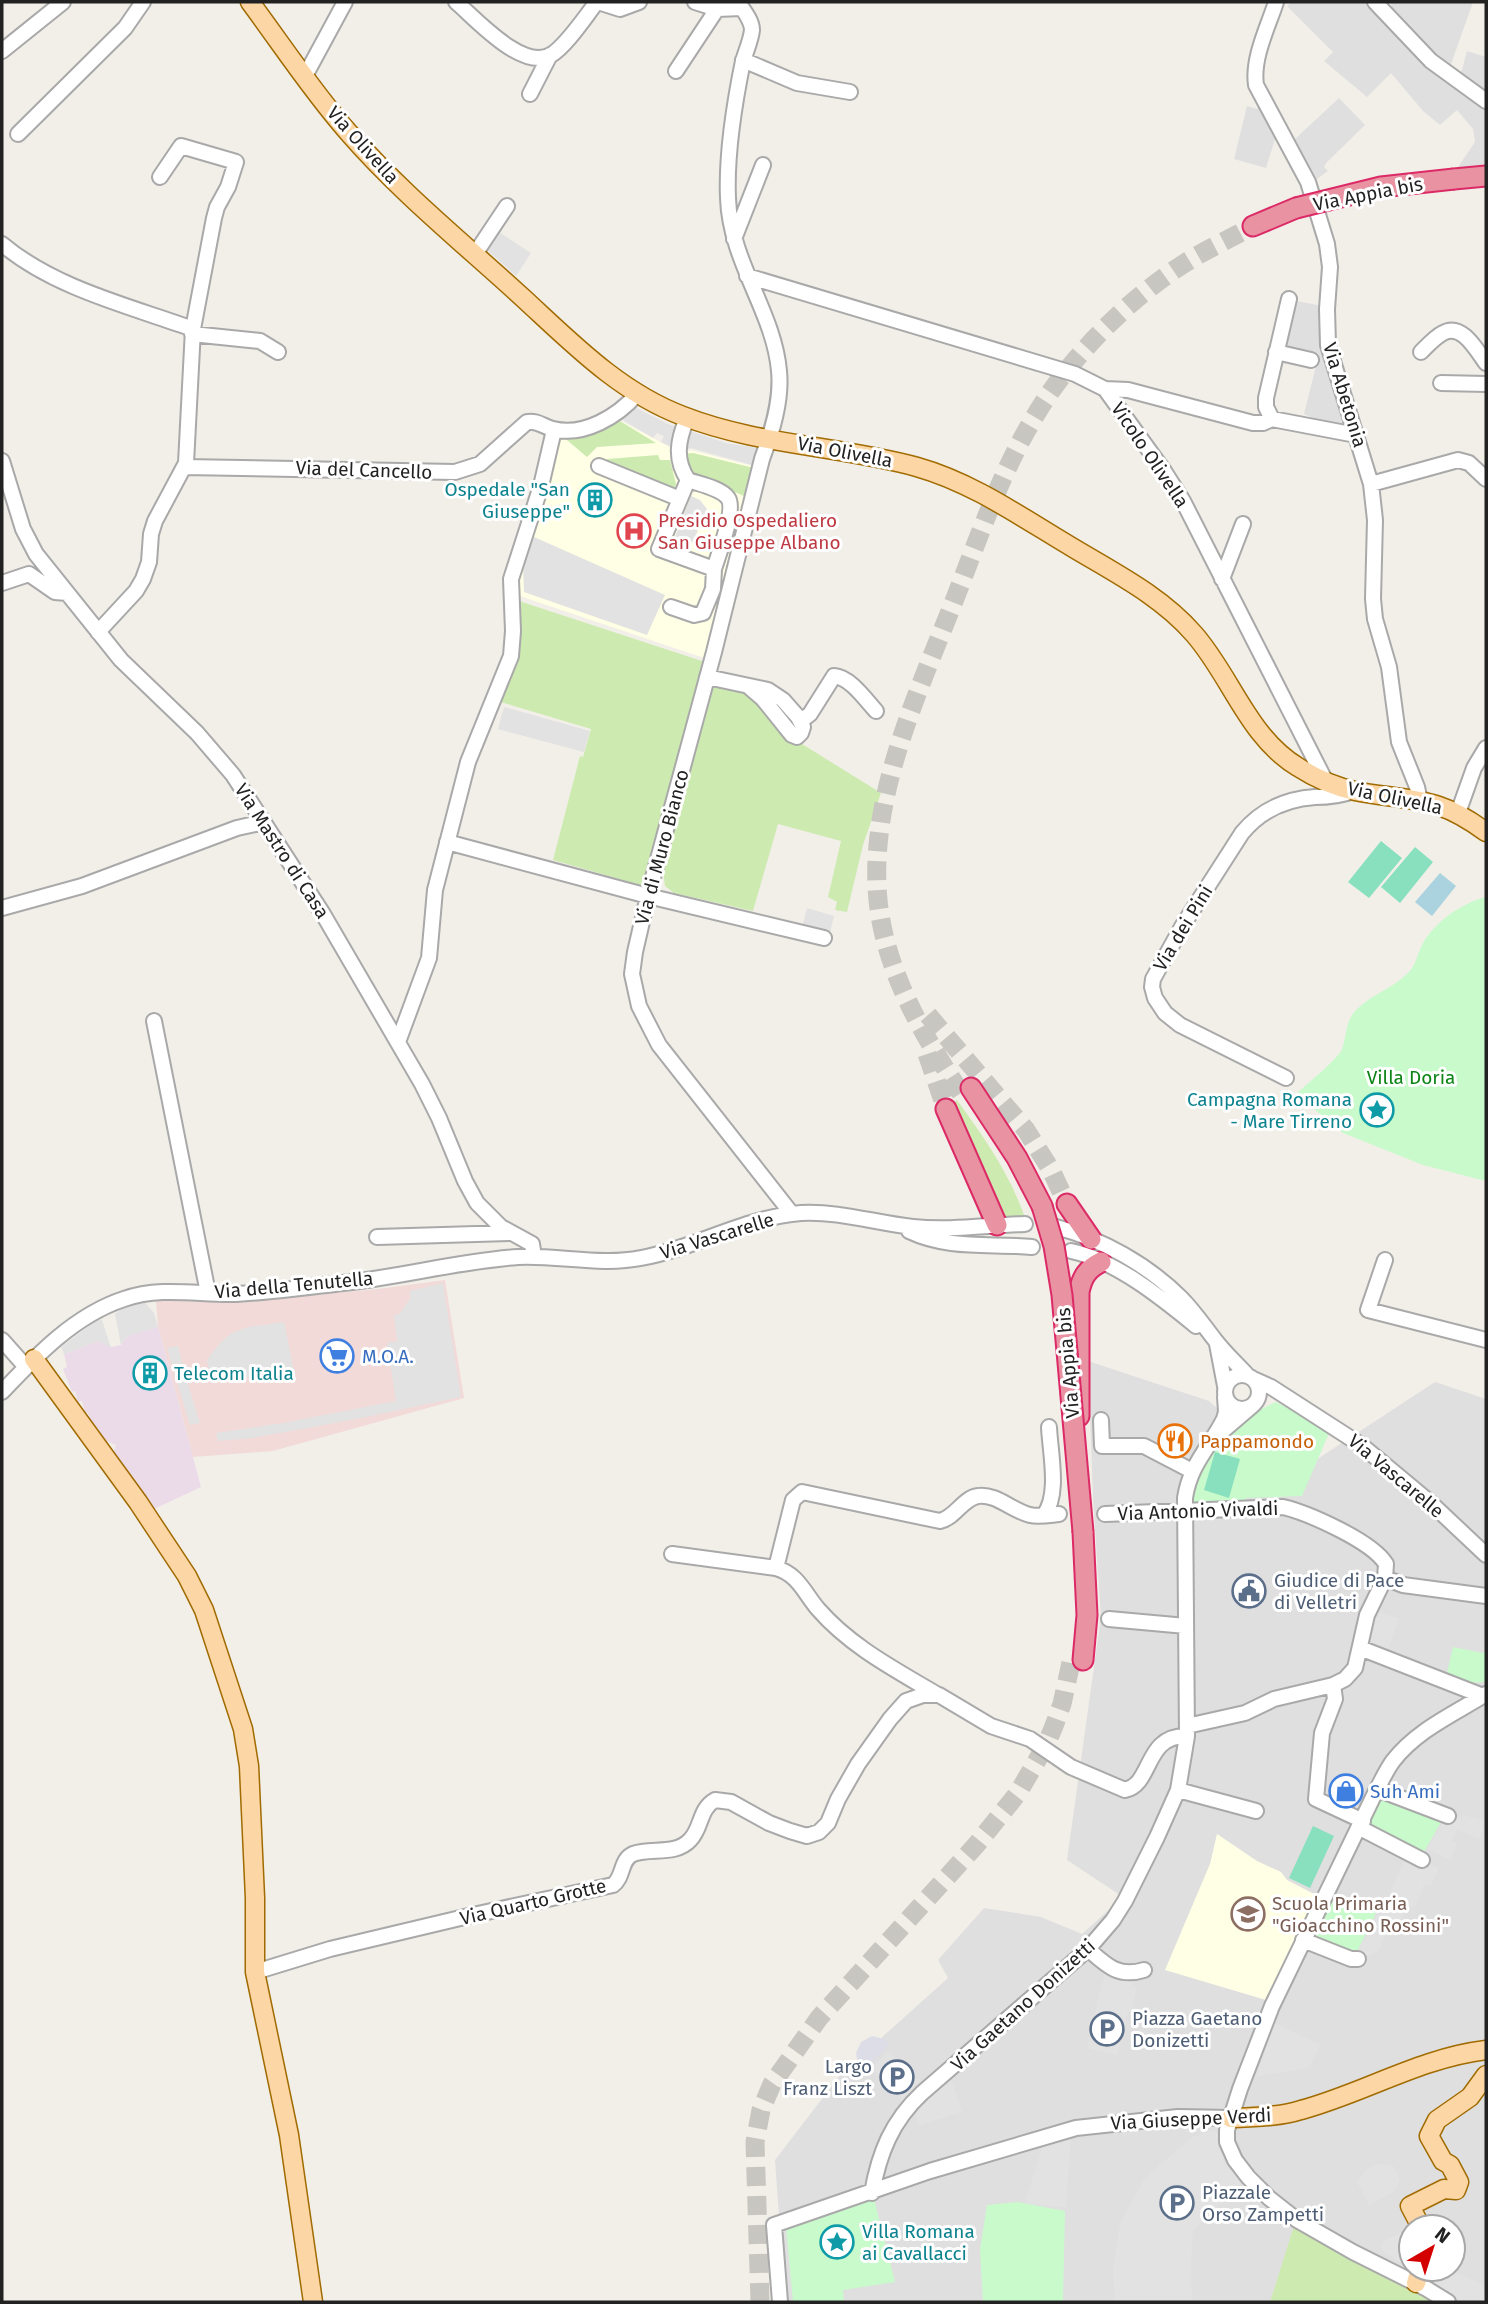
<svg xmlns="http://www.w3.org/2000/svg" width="1488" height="2304" font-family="'Fira Sans',sans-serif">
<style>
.residential{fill:#e0dfdf;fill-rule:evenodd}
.commercial{fill:#f2dad9}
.industrial{fill:#ebdbe8}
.education{fill:#ffffe5}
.grass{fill:#cdebb0}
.park{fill:#c8facc}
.pitch{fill:#88e0be}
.parking{fill:#e2e2e2}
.plaza{fill:#dddde8}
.water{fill:#aad3df}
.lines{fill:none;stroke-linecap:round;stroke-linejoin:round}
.highway-tunnel{stroke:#c8c6c1;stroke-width:19;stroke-dasharray:19 10;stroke-linecap:butt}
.minor-casing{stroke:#a9a9a9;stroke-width:18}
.major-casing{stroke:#a06b00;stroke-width:21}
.highway-casing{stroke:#dc2a67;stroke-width:23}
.minor{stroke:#fff;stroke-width:14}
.major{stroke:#fcd6a4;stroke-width:18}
.highway{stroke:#e892a2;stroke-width:19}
.highway-bridge-casing{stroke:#dc2a67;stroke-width:23;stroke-linecap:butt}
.highway-bridge{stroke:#e892a2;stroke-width:19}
.labels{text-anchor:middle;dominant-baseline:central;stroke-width:6;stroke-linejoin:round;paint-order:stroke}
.street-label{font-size:19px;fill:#222;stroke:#fff}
.culture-label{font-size:19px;fill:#0d838f;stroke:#fff;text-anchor:end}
.health-label{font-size:19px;fill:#be3a42;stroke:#fff;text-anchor:start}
.park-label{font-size:19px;fill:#0c8416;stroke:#fff}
.shop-label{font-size:19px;fill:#366cbe;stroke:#fff;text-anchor:start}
.food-label{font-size:19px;fill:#c56008;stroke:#fff;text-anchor:start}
.service-label{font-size:19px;fill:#4e5e75;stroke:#fff;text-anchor:start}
.education-label{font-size:19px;fill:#785e54;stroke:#fff;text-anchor:start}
</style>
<rect width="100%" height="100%" fill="#f2efe9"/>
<!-- residential -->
<path class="residential" d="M1292,2H1367L1400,35L1486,105V169L1456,170L1475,142L1473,129L1457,110L1440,125L1423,111L1391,73L1367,97L1324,61L1333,52L1287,6Z
M1389,2H1473L1450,67L1447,66L1407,27L1391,9L1392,5Z
M1467,51L1486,57V95L1460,77Z
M1339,98L1365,125L1326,163L1324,167L1328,171L1317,179L1295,139Z
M1259,105L1276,136L1266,168L1234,159L1247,106L1257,109Z
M1296,301L1323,306L1345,421L1338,429L1304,414L1317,362V356L1283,346Z
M1088,1361L1209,1401L1293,1475L1435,1382L1486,1399V2302H785L775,2160L841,2074L948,1978L938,1960L984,1908L1041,1917L1082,1934L1123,1897L1067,1860L1101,1617L1093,1497ZM1411,2227H1453V2269H1411Z"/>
<!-- commercial -->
<path class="commercial" d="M445,1280L464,1398L273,1451L193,1457L158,1326L156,1301L181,1298L200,1302L252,1301L378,1289Z"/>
<!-- industrial -->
<path class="industrial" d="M158,1326L201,1487L150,1511L109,1453L114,1451L116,1445L99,1438L95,1425H92L88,1413H85L82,1401L78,1402L75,1391L72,1392L63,1369L67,1367L64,1354L99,1341L111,1347L121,1345L128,1336Z"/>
<!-- education -->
<path class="education" d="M615,418L681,453L691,450L756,467L707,659L520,596L519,566L561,435Z
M1217,1834L1257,1861L1281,1872L1287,1880L1316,1895L1266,2000L1165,1970L1210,1864Z"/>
<!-- grass -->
<path class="grass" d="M615,418L656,443L597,447L587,457L561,435Z
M693,453L754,468L746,497L690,472L682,454Z
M658,455L660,460H670L676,484L674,490L607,465V459Z
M519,601L705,662L644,886L553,860L580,756L583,757L591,729L497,701Z
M714,685L743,689L794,739L881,793L863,845L847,912L835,910L837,902L828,897L841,841L778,824L753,911L674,893L665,886L663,871Z
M957,1100C985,1139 1011,1175 1026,1221L1007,1219L994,1207L952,1103Z
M1294,2226L1438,2302H1270Z"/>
<!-- park -->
<path class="park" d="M1486,897V1181L1423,1165L1343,1133L1296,1094C1305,1086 1339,1058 1342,1049C1347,1035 1345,1022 1356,1010C1372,994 1394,988 1409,972C1416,965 1418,952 1423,943C1436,921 1462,903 1486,897Z
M1276,1402L1330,1431L1302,1496L1246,1498V1501L1190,1502C1192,1492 1192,1479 1197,1470C1213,1440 1245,1415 1276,1402Z
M1453,1647L1483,1653L1486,1649V1681C1472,1686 1460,1678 1447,1673Z
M1380,1794L1444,1817L1424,1852L1368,1823Z
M1333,1893L1376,1913L1354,1958L1309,1938Z
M874,2199L895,2282L843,2290L844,2302H793L786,2226Z
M1018,2202L1065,2211L1063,2302H983L980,2250L987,2205Z"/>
<!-- pitch -->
<path class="pitch" d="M1381,841L1402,858L1369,898L1348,882Z
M1415,847L1433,862L1400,903L1381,887Z
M1215,1452L1240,1459L1229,1498L1204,1490Z
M1313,1826L1334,1836L1310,1888L1289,1878Z"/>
<!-- parking -->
<path class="parking" d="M496,230L531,253L516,276L484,247Z
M630,405L668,424L726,443L758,448L756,466L691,448L680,451L661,442L664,436L657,433L653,438L618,417Z
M691,496L700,500L707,509L693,542L684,543L674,539Z
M534,537L665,595L647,635L524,592L523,566Z
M504,707L590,731L584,752L498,729Z
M807,908L834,916L827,946L799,939Z
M443,1283L461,1397L356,1419L253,1438L218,1441L216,1433L283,1423L396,1401L387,1343L397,1341L394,1315L399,1314L410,1299V1291Z
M144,1301L154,1313L158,1327L128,1336L121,1345L115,1314L122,1309Z
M97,1320H102L111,1348L99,1341L64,1354L61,1347Z
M284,1322L294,1371L214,1382L210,1379L207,1360L219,1344L232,1333L248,1327Z
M178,1346L185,1375L200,1423L190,1425L167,1348Z
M1376,1612L1399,1618L1388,1650L1375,1646L1368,1638Z
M1448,1814L1462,1818L1463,1815L1484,1821L1480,1839L1457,1830L1452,1841L1457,1843L1451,1860L1427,1849Z
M1407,1855L1439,1868L1431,1886L1424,1884L1415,1908L1407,1907L1395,1937L1386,1934L1379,1951L1365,1957L1357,1954L1377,1913L1380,1914Z
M1105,1972L1134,1979L1133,1985L1137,1987L1131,2011H1128L1117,2055L1087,2048Z
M1274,2023L1321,2045L1308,2068L1257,2076Z
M888,2051L923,2085L906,2102L871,2069Z
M951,2078L962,2112L919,2125L915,2112Z
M1215,2129L1226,2156L1222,2160L1242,2183L1193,2231L1191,2262L1192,2302H1115L1113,2269L1120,2223L1145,2178L1191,2138Z
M1071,2136L1066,2208L1025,2203L1043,2145Z
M1376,2164L1393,2166L1400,2179L1395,2191L1369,2205L1357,2182L1366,2170Z
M1403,2232L1411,2234V2269L1421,2276L1381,2250L1382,2242Z
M1435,2269H1446L1486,2285V2302H1462L1446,2291L1426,2282Z"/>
<!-- plaza -->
<path class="plaza" d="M872,2036L884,2039L890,2044L864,2069L857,2059L856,2053L861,2042Z"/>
<!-- water -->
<path class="water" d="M1440,873L1456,886L1432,916L1415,902Z"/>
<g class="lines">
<!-- highway-tunnel -->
<path class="highway-tunnel" d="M928,1015L1026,1130L1051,1170L1067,1204
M927,1054L946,1109
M961,1093C923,1035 885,971 878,900C868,796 919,691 956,596C986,518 1014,435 1067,370C1102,327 1145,287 1193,258C1212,247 1233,237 1253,226
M760,2302L755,2142L761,2110L772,2084L819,2018L977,1844L1018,1793L1046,1745L1054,1726L1062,1704L1072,1658"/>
<defs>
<path id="minor" d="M456,2C476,19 522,71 551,55C567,45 585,17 597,2
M598,2L620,9L639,2
M695,2L717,9L742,8
M738,2C743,10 752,20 752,30C751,40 746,51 743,61C734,105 726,153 728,198C730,262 774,312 779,371C782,400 772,432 762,459L714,652L648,896L635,952L632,974L639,1006L659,1045L792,1214
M1276,2C1268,27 1252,58 1256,85L1308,182L1327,244L1330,267L1327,309L1328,345L1371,484L1375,520L1373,599L1375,619L1389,667L1399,742L1417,787L1420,801
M1375,2L1431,61L1486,101
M2,51L63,2
M743,60L797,83L850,92
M676,71L717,9
M305,76L345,2
M530,94L550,55
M18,134L125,28L143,2
M734,239L763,165
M2,244C54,288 129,306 193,329
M475,254L507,206
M747,276L1075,374L1105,389L1164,471L1183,501L1326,782
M192,334L260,341L278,352
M1276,352L1311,360
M1421,352C1427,346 1435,337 1443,333C1462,322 1477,351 1486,363
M1441,383L1486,384
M1105,389L1128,390L1253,423H1263L1272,419L1356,435
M687,418C678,440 674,459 688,480L659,549L714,569C718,556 736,509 728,498C721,488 699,484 688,480
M1272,419L1266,407V398L1289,299
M2,461L23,529L36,554L121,660L197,733L233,775L323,914L422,1084L439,1118L465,1181L477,1203L501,1227L532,1244L534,1257
M599,466L680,499
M185,467L455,472L480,464L527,422C537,420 544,427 553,429C584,437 618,416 637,394
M1371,484L1458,460L1469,463L1486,479
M1222,579L1243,524
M2,583L29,574L55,592L67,593
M671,607L694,615L703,613L713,589L714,569
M98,632L136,591L143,579L149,562L151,534L155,521L186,463L193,329L214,218L217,207L228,187L236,162L181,146L160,177
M707,677L768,690L783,700L798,717L803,727L801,733L797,737L792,735L763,699L749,687
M801,721L810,714L834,676C850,677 865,699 876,711
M1458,813L1474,768L1486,748
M447,842L648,896L824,938
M2,908L82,886L237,828L264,822
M154,1021L208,1293
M398,1042L429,958L435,890L468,762L511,656L513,631L511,579L541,486L554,430
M1286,1078L1180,1025L1165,1013L1155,998L1152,987L1153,979L1183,925L1242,833C1261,810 1285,799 1315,797C1329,797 1340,796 1353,791
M1056,1227C1102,1239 1148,1265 1181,1298C1194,1311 1204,1326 1215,1340C1225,1353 1237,1364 1248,1376
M909,1231C949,1250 990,1243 1032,1247
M377,1237L509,1233
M1071,1251C1115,1260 1163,1299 1196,1326
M1385,1260L1368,1310L1486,1340
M2,1340L26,1367
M1217,1344L1225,1386
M1225 1392a17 17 0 1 1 34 0a17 17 0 1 1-34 0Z
M1253,1379L1271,1387L1361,1445L1433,1505L1486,1555
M2,1392C37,1355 75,1315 124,1299C162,1286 198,1295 236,1294C272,1292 308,1287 343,1283C402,1277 459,1261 518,1257C559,1255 601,1266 641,1258C696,1248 745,1217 801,1213C840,1211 875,1223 913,1227C950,1231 988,1225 1025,1224
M1101,1420L1102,1446H1144L1192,1471
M1218,1435L1252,1406
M1105,1514L1283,1507C1308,1513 1372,1541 1386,1564L1385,1578L1367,1615L1355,1668L1345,1679L1333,1685L1274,1699L1245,1713L1187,1726
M1044,1515C1060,1494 1050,1452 1049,1427
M672,1554L776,1568C798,1574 805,1594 818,1609C851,1647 896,1670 938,1695
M776,1568L793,1500L802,1492L940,1521C956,1517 963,1498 978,1496C995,1493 1013,1511 1030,1515C1039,1517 1049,1515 1059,1514
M1385,1578L1403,1585L1486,1596
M1109,1619L1186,1626
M1360,1648L1483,1696
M1333,1685L1335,1699L1322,1733L1316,1799L1363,1821
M1377,1789L1448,1816
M1178,1790L1256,1811
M1360,1828L1422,1860
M1303,1940L1351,1959H1358
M1088,1949C1106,1965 1118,1978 1144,1970
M255,1972L330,1949L473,1915L613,1885C624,1877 620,1860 633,1854C651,1847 675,1856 690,1840C702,1828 699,1809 715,1800L731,1802L769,1823L790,1831L807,1836L819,1832L828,1823L838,1799L858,1764L890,1719L906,1701L923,1695H939L991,1726L1030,1739L1071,1767L1125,1790C1153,1784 1144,1735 1187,1736
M872,2193C879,2153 892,2121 922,2093L1088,1949L1113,1920L1125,1901L1157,1837L1178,1790L1187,1736L1185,1498C1190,1464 1210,1447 1224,1419L1226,1412L1225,1397
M780,2302L774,2225L930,2171L1076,2128L1178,2117L1231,2118
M1448,2302L1427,2289L1353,2252L1297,2220L1269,2198L1248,2177L1235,2160L1227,2142V2130L1240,2089L1272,2006L1377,1789C1382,1780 1387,1769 1393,1761C1417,1730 1454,1714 1486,1694"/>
<path id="major" d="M250,2C282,45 312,91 348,132C400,192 463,243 522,297C571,342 619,392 683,416C757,445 840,446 917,467C974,483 1024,519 1075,549C1117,574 1162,597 1194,634C1231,676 1248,737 1298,767C1315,778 1336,787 1355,791C1383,797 1412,797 1439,806C1457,812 1471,821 1486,832
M34,1359L138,1502L187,1576L204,1610L243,1729L249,1766L255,1898V1972L289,2135L313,2302
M1231,2118C1254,2117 1279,2117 1301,2110C1364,2093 1420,2058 1486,2050
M1421,2227L1410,2206L1444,2189L1456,2190L1459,2182L1450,2165L1443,2161L1429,2136L1437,2120L1470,2097L1486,2075
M1416,2283L1420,2269"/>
<path id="highway" d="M1454,179L1486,176
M1253,226L1296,208
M971,1088L1017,1158L1042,1206
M946,1109L997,1225
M1067,1204L1091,1239
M1079,1416V1292C1082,1277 1087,1269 1101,1262
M1083,1532L1087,1615L1083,1660"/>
</defs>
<!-- minor casing -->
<use href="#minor" class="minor-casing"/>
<!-- major casing -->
<use href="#major" class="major-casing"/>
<!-- highway casing -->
<use href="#highway" class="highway-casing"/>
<!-- minor -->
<use href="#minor" class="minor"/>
<!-- major -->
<use href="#major" class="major"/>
<!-- highway -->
<use href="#highway" class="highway"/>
<defs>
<path id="highway-bridge" d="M1296,208L1381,187L1454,179
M1042,1206L1054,1246L1062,1295L1083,1532"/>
</defs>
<!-- highway-bridge casing -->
<use href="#highway-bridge" class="highway-bridge-casing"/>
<!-- highway-bridge -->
<use href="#highway-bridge" class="highway-bridge"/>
</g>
<!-- icons -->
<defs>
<symbol id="building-ring" viewBox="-11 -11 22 22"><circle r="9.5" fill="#fff" stroke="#0f9aa8" stroke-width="1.5"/><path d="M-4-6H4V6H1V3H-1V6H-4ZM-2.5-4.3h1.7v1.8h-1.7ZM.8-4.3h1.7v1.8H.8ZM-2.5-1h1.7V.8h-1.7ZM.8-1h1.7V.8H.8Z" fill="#0f9aa8"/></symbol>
<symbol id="hospital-ring" viewBox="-11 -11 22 22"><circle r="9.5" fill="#fff" stroke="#e0444e" stroke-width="1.5"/><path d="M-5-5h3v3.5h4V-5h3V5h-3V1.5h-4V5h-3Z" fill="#e0444e"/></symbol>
<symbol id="sight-ring" viewBox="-11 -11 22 22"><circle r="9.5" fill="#fff" stroke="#0f9aa8" stroke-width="1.5"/><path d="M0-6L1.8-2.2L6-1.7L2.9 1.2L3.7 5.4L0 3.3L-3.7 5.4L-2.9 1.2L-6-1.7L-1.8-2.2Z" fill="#0f9aa8"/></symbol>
<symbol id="supermarket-ring" viewBox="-11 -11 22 22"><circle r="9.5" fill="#fff" stroke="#3f7fe0" stroke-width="1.5"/><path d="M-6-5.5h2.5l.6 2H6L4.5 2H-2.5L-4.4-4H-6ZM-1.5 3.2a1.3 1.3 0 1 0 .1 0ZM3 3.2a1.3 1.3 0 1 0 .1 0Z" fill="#3f7fe0"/></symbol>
<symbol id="restaurant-ring" viewBox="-11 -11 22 22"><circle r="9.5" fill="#fff" stroke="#e8710a" stroke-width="1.5"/><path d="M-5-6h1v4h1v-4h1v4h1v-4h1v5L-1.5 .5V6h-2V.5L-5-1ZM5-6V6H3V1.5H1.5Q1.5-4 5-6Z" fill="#e8710a"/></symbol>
<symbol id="civic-ring" viewBox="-11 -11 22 22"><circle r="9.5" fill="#fff" stroke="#5c6f8a" stroke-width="1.5"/><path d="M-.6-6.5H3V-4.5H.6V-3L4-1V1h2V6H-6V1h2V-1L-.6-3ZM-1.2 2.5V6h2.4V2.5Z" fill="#5c6f8a"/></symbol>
<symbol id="shop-ring" viewBox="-11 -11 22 22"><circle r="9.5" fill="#fff" stroke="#3f7fe0" stroke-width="1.5"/><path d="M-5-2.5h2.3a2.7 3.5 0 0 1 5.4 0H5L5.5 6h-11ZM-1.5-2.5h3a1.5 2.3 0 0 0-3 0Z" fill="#3f7fe0"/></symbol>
<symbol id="school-ring" viewBox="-11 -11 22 22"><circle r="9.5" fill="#fff" stroke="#8d6e63" stroke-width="1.5"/><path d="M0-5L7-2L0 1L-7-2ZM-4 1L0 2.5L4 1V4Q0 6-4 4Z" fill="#8d6e63"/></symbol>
<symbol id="parking-ring" viewBox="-11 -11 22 22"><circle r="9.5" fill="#fff" stroke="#5c6f8a" stroke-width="1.5"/><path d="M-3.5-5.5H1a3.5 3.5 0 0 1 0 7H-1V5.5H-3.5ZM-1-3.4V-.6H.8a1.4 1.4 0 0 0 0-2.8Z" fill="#5c6f8a"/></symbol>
</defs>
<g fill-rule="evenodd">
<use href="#building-ring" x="576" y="481" width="38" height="38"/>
<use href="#hospital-ring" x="615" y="512" width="38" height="38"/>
<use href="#sight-ring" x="1358" y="1091" width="38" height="38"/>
<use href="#supermarket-ring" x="318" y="1337" width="38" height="38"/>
<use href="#building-ring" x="131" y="1354" width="38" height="38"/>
<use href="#restaurant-ring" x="1156" y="1422" width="38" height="38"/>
<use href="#civic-ring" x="1230" y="1572" width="38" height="38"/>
<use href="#shop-ring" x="1327" y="1772" width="38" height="38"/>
<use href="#school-ring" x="1229" y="1895" width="38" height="38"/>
<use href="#parking-ring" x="1088" y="2010" width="38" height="38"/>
<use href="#parking-ring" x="878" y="2058" width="38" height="38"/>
<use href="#parking-ring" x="1158" y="2184" width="38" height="38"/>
<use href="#sight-ring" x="818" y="2223" width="38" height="38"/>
</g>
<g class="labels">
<!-- street labels -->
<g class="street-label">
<text transform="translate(363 145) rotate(48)">Via Olivella</text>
<text transform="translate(1368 194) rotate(-11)">Via Appia bis</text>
<text transform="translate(1345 395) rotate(73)">Via Abetonia</text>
<text transform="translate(845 452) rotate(11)">Via Olivella</text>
<text transform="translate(1150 455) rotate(56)">Vicolo Olivella</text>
<text transform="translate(364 470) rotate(2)">Via del Cancello</text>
<text transform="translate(1395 798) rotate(12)">Via Olivella</text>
<text transform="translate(662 847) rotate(-75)">Via di Muro Bianco</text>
<text transform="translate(282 851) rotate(57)">Via Mastro di Casa</text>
<text transform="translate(1183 928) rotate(-59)">Via dei Pini</text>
<text transform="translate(717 1236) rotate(-17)">Via Vascarelle</text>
<text transform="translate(294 1285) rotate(-5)">Via della Tenutella</text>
<text transform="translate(1068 1363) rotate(-95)">Via Appia bis</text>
<text transform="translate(1396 1476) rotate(40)">Via Vascarelle</text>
<text transform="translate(1198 1511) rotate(-2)">Via Antonio Vivaldi</text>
<text transform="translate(533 1902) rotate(-13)">Via Quarto Grotte</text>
<text transform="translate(1023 2005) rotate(-42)">Via Gaetano Donizetti</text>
<text transform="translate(1191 2119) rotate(-3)">Via Giuseppe Verdi</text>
</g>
<!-- culture labels -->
<g class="culture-label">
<text x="570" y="489">Ospedale "San<tspan x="570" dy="22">Giuseppe"</tspan></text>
<text x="1352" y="1099">Campagna Romana<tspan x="1352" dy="22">- Mare Tirreno</tspan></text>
<text x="174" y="1373" text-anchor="start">Telecom Italia</text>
<text x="862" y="2231" text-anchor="start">Villa Romana<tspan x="862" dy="22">ai Cavallacci</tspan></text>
</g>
<!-- health labels -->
<g class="health-label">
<text x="658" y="520">Presidio Ospedaliero<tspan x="658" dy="22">San Giuseppe Albano</tspan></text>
</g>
<!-- park labels -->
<g class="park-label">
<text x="1411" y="1077">Villa Doria</text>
</g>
<!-- shop labels -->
<g class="shop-label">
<text x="362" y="1356">M.O.A.</text>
<text x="1370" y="1791">Suh Ami</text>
</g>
<!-- food labels -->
<g class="food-label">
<text x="1200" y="1441">Pappamondo</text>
</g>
<!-- service labels -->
<g class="service-label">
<text x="1274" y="1580">Giudice di Pace<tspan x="1274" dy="22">di Velletri</tspan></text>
<text x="1132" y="2018">Piazza Gaetano<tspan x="1132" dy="22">Donizetti</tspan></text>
<text x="872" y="2066" text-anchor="end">Largo<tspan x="872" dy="22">Franz Liszt</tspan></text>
<text x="1202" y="2192">Piazzale<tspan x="1202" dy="22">Orso Zampetti</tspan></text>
</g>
<!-- education labels -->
<g class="education-label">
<text x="1272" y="1903">Scuola Primaria<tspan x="1272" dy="22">"Gioacchino Rossini"</tspan></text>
</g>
</g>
<!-- border -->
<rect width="1488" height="2304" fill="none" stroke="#222222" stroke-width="7"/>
<!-- north arrow -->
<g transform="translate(1432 2248) rotate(39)"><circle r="33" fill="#ffffff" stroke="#a7a7a7" stroke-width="2"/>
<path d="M0-5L12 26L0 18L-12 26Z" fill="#d40000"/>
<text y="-10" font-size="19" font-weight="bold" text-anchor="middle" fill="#222222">N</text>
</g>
</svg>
